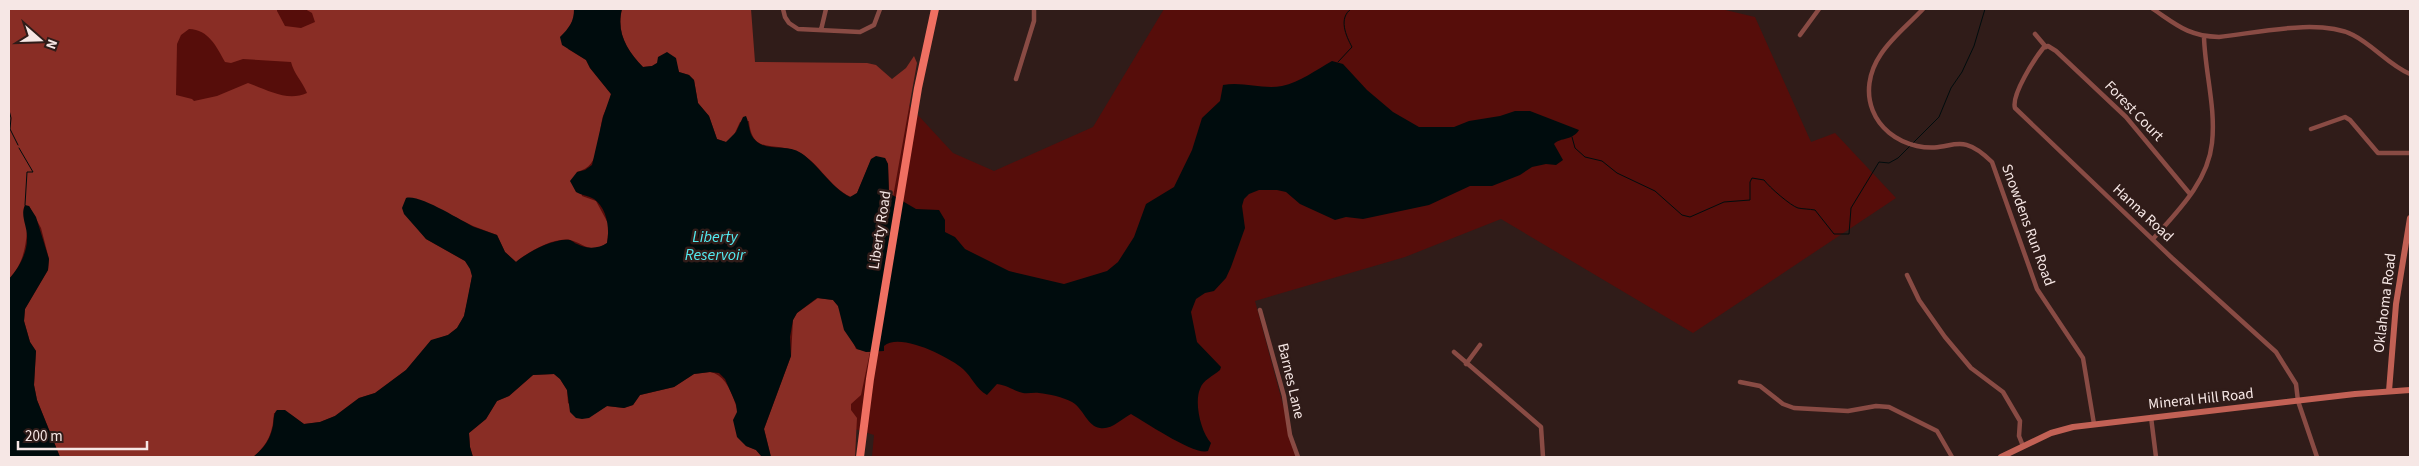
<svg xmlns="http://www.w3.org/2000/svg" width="2419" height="466" font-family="'Source Sans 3',sans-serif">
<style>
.green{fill:#560d0a}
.forest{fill:#892d25;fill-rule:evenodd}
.water{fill:#000c0d}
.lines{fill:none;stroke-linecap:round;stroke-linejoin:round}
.stream{stroke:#000c0d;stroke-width:1}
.street{stroke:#894b44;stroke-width:4.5}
.secondary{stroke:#c26155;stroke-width:6}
.primary{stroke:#ef7062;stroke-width:8}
.labels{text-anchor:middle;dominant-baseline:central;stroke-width:5;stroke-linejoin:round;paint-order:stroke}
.street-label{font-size:15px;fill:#f6e7e5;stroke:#301c19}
.water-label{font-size:16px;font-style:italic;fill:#54ecf1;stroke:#301c19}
</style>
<rect width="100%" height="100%" fill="#301c19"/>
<!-- green -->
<path class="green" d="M9,9H746L749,69L904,100L953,153L994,171L1093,127L1164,9H1721L1755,17L1811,142L1835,133L1896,198L1693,333L1501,219L1405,257L1255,301L1297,457H872L874,435L852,428L849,457H9Z"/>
<!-- forest -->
<path class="forest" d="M9,9H277V11L285,26L301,28L315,22L312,13L305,9H574V19L567,30L568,49L586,60L590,68L611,94C610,102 606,109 603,116C597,137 602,166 577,172L582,196L596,201L609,225L607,243C590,255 584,243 570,240C554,237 528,252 516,262L505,252L497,235L473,226L435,207L418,229L426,239L465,261L471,269L472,276L468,299L464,316L457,328L448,335L431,341L406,370L375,393L359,398L335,416L320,422L304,424L290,414L274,413C273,432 268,445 253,457H60L37,400L34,385L36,351L30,342L24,321L25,309L48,270L49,259L41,228L29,206C26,233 29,258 9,279ZM189,29C209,30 216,46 225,62L231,63L243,59L291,62C294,74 302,81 307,93C287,102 268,90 248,83L217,96L194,101L192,99L176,95L177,44L181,35Z
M622,9H751L755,62L867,63L876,65L892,79L906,68L914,56L917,63L893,197L889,193L888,164L885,158L871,160L857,193L851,197C829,187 819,162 798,152C775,141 752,156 749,121L740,122L733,137L726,142L717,139L709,116L698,103L694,80L689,75L679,72L677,66L657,63L652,66L643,67C627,50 616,33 622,9Z
M818,298L833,300L838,306L856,349L870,352L861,395L851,404V410L857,418L855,457H771L764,429L791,356L793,320L797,313Z
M710,372C735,376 740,425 746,446L756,450L762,457H473L470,447L469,433L486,419L497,401L509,396L533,375L554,374L560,379L567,390L568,403L589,417L607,406L624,408L633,405L640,395L674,387L694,374Z"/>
<!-- water -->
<path class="water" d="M574,9H622C616,33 627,50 643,67L652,66L657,63L658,57L667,52L676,58L679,72L689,75L694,80L698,103L709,116L717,139L726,142L736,132L743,117L746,116C750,125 748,134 756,141C768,152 787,144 801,153C819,165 830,187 850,197L857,193L871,159L876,156L885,158L888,164L889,193L916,209L939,210L945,220V232L955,237L965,249L1009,271L1064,284L1107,271L1118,262L1134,237L1146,204L1174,187L1192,150L1202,118L1220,101L1223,85C1243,81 1263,90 1282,86C1300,82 1316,70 1332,61L1343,64L1367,90L1393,112L1419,127H1454L1469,121L1500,116L1515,111H1530L1579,130C1572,141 1561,137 1554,144L1563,160L1556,165L1546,164L1532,167L1520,175L1492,186H1470L1429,205L1363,219L1346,217L1335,220L1300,204L1286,192L1277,190H1259L1249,194L1244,199L1242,206L1245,228L1231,267L1226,278L1214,291L1205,293L1196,299L1191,312L1197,342L1221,367L1220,370C1213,376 1203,380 1200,389C1194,403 1201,432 1211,443L1208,451C1195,456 1145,422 1131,414C1121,419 1112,430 1100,428C1088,427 1083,408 1072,402C1063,397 1049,394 1039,393C1034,392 1028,394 1023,393C1014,391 1007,385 997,384L987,395C976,389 972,377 963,369C949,357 900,332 884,346V351L866,352L857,349L844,330L838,306L833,300L817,298L797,313L793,320L790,337L791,356L764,429L771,457H762L756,450L746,446L737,437L733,420L737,412L736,404L725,379L719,373L710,372L694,374L674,387L640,395L633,405L624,408L607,406L589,418L582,419L576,418L570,412L567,390L560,379L554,374L533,375L509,396L497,401L486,419L469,433L470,447L473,457H253C264,448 270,440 273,426C274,420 273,414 277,410H285L304,424L320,422L335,416L359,398L375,393L406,370L431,340L448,335L457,328L464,316L472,276L470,269L465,261L426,239L404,214L402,208L406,198C420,194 461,221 474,227C482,230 489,232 497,235L505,252L516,262C528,252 554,238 570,240C571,240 576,244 577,244C586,249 599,249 607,243C610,229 607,208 594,199C589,196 581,195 576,192L570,181L577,172L585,170L592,165L603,117L611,94L590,68L586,60L562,45L560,37C569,28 574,22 574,9Z
M25,205L29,206L36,217L49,259L48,270L25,309L24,321L30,342L36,351L34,385L37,400L60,457H9V279C19,268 28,252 27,236C27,226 20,215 25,205Z"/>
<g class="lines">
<!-- stream -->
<path class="stream" d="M9,59V73
M1338,62L1352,47C1346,36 1338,18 1351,9
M9,110L11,118L10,129L18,145
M1572,137L1575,148L1585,157L1602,161L1617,173L1655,191L1682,215L1690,217L1724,202L1750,200V182L1752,178L1764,180C1769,187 1791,206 1798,208C1803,209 1809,209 1815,210L1834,234H1849L1851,208L1879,162L1889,163L1898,158L1939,117L1951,88L1962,72L1974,46L1985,9
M19,148L33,172H27L25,205"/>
<!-- street -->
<path class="street" d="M783,9L785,17L789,23L798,29L860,32L874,25L880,9
M1923,9C1909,24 1892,37 1881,54C1855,92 1873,136 1917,146C1953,154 1957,128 1992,162L2037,289L2083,358L2094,424
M2153,9C2177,25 2188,36 2219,37C2257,33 2319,18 2353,35C2373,45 2389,65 2410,74
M821,30L826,9
M2035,34L2046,47
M1800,35L1819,9
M1016,79L1034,21V9
M2311,129L2345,117L2350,120L2378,153H2410
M2190,194L2126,117L2056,51L2048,46L2044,47C2035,58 2011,95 2015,108L2172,258L2276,352L2296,384L2298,401L2317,457
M2153,239C2177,212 2208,182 2212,143C2216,108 2205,72 2204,37
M1907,275L1919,300L1945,337L1971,368L2003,392L2020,421L2019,436L2023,446
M1260,310L1284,396L1290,435L1298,457
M1454,352L1541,427L1543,457
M1466,364L1480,345
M1740,382L1760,386L1783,404L1794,408L1848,411L1876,406L1889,407L1937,431L1952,457
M2151,417L2156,457"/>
<!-- secondary -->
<path class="secondary" d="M2389,391L2396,304L2410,218
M2001,457L2051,433L2073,427L2355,394L2410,390"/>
<!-- primary -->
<path class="primary" d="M860,457L870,379L918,88L935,9"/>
</g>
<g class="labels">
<!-- street labels -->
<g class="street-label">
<text transform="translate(2134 111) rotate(46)">Forest Court</text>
<text transform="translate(2143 213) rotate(43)">Hanna Road</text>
<text transform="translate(2028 225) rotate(70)">Snowdens Run Road</text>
<text transform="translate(880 230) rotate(-81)">Liberty Road</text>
<text transform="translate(2385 303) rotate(-83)">Oklahoma Road</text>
<text transform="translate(1291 381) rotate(77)">Barnes Lane</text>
<text transform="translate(2201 399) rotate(-6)">Mineral Hill Road</text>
</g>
<!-- water labels -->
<g class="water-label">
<text x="715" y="237">Liberty<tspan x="715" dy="18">Reservoir</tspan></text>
</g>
</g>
<!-- border -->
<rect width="2419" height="466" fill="none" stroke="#f6e7e5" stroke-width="20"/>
<!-- north arrow -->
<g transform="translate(40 40) rotate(110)" stroke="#301c19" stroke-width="4" paint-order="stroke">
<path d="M0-4L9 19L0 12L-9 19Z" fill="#f6e7e5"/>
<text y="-8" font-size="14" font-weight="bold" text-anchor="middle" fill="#f6e7e5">N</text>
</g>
<!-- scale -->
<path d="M18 441v8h129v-8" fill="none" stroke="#f6e7e5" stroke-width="2.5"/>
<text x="25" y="441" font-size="15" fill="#f6e7e5" stroke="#301c19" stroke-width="4" paint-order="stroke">200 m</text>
</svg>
